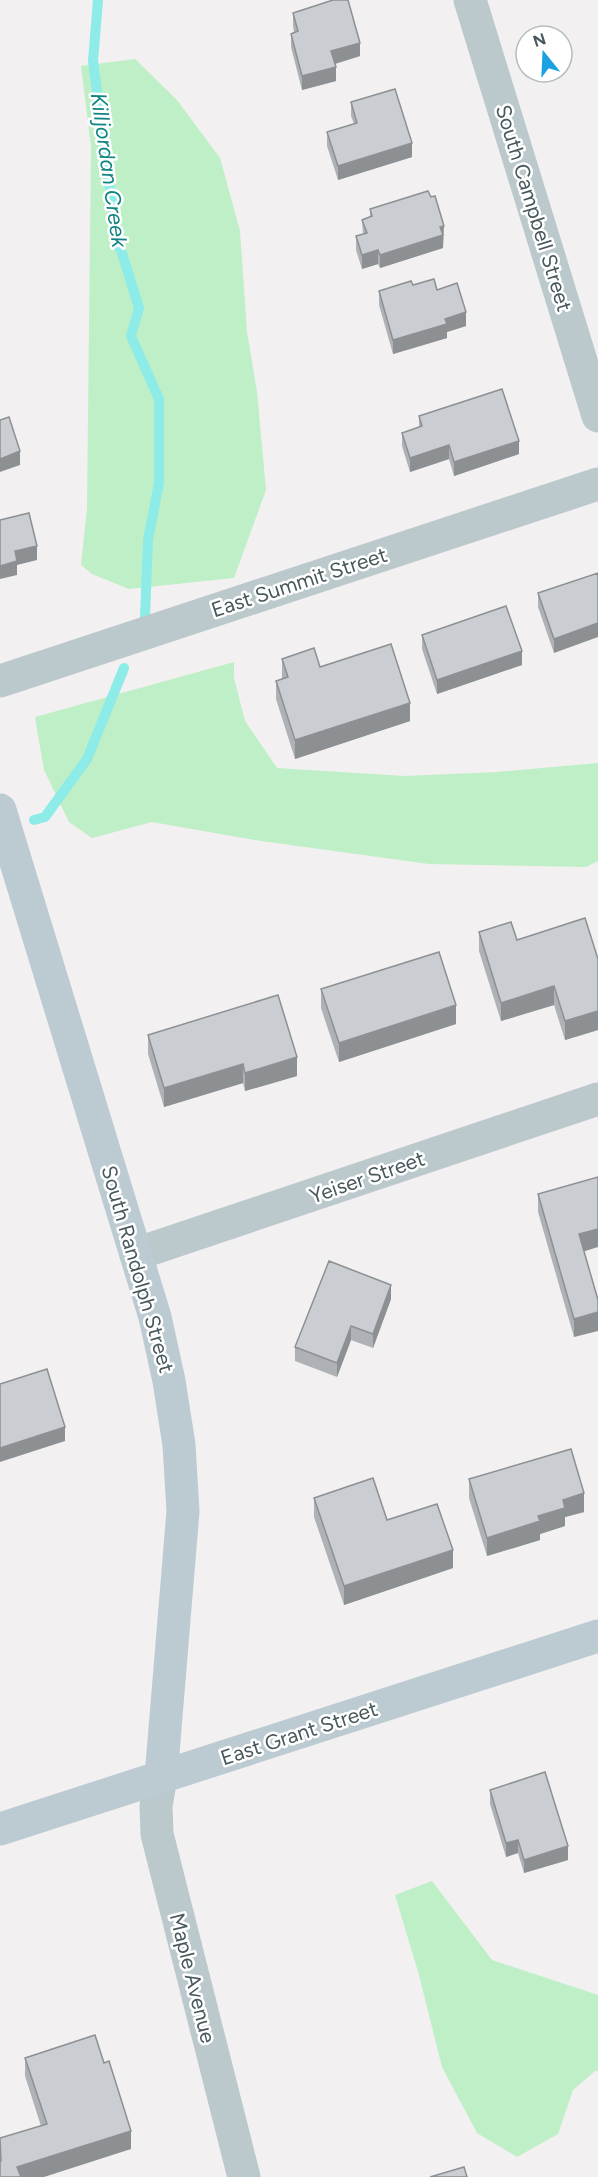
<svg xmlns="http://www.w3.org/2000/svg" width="598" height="2177" font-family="Figtree,sans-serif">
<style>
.green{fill:#bfefc6}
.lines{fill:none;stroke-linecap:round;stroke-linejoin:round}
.stream{stroke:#8debe8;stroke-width:10}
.street{stroke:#bbc8cc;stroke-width:33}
.secondary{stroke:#bccbd1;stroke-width:33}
.wall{fill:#aeb1b5}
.shaded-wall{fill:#8d9093}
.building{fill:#caced2;stroke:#8d9093;stroke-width:1.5}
.labels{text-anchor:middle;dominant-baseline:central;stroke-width:5;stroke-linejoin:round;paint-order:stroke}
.street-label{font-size:21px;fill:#48585d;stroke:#fff}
.water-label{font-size:22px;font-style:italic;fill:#0f8480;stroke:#fff}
</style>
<rect width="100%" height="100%" fill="#f2f0f0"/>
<!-- green -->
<path class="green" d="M135,59L177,100L220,158L240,231L247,332L257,392L266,490L234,578L129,589L92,574L81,565L87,509L91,147L81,66Z
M234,662V678L245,721L277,768L404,776L497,772L598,763V861L586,867L429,864L261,841L152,822L92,838L69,822L44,770L35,717Z
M432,1881L492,1960L598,1995V2071H595L573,2090L558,2134L517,2157L477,2133L442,2067L419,1975L395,1895Z"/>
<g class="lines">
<!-- stream -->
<path class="stream" d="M98,0L93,61L117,242L122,253L139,308L131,336L159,399V483L148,540L145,617
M34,820L45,817L87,759L124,668"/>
<!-- street -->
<path class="street" d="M470,0L598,416
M0,681L598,484
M136,1254L598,1099
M161,1777L156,1806L157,1834L244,2177"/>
<!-- secondary -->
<path class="secondary" d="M0,810L155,1317L169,1381L179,1445L183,1511L161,1777
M0,1829L598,1636"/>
</g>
<!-- wall -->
<path class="wall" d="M293,13L360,56L335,64L336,81L302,90L291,47V34L294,32L293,26Z
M351,102L412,157L338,180L327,146V132L354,124L351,116Z
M370,209L444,240H443V248L380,268L378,264L362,269L356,250V236L363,234L362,220L370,217Z
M413,285L437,290L466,326L447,332V338L393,354L379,305V291Z
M419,416L519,454L454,476L449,459L410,472L402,446V433L419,427Z
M598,573L554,653L538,607V593Z
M422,635L522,665L437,694L422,649Z
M282,659L320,667L410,721L295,759L276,699V681L282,679Z
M479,932L517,940L598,959V1030L565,1040L554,1005L501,1021L479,951Z
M321,989L456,1024L339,1062L321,1008Z
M148,1035L297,1076L245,1091L243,1083L164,1107L148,1054Z
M538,1194L584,1251L574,1337L538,1212Z
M391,1299L373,1348L351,1340L337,1377L295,1361V1347Z
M469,1479L584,1512L565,1517V1526L540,1534V1540L487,1556L469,1498Z
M314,1498L387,1520L453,1568L344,1605L314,1517Z
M490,1790L568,1860L524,1873L518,1853L506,1857L490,1804Z
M25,2058L131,2149L0,2177V2138L41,2126L25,2076Z"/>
<!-- shaded-wall -->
<path class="shaded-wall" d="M360,43V56L331,65V51Z
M336,67V81L302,90V76Z
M412,143V157L338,180V166Z
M444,226L443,248L380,268V255Z
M378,250V264L362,269V255Z
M466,312V326L447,332V338L393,354V340L445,319Z
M519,441V454L454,476V462Z
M449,445V459L410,472V458Z
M20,451V465L0,472V459Z
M37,546V560L17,565V575L0,579V566L15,551Z
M598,623V637L554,653V639Z
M522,651V665L437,694V680Z
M410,703V721L295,759V740Z
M554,986V1005L501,1021V1003Z
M456,1005V1024L339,1062V1043Z
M598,1011V1030L565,1040V1021Z
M297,1057V1076L245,1091V1073Z
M243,1064V1083L164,1107V1088Z
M598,1229V1247L579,1253V1234Z
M391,1285V1299L373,1348V1334Z
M598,1312V1331L574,1337V1319Z
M351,1326V1340L337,1377V1363Z
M65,1427V1441L0,1462V1448Z
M584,1493V1512L565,1517V1526L540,1534V1540L487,1556V1538L538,1516L563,1500Z
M453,1550V1568L344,1605V1586Z
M518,1840V1853L506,1857V1843Z
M568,1846V1860L524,1873V1860Z
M131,2131V2149L44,2177H17V2167Z"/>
<!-- building -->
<path class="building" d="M333,0H348L360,43L331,51L336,67L302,76L291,34L298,31L293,13Z
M395,89L412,143L338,166L327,132L357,123L351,102Z
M428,191L431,197L435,196L444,226L440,227L443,235L380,255L378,250L362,255L356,236L367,233L362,220L372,216L370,209Z
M434,279L437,290L457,283L466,312L445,319L447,324L393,340L379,291L411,281L413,285Z
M502,389L519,441L454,462L449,445L410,458L402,433L422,426L419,416Z
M9,417L20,451L0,459V420Z
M29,513L37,546L15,551L17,561L0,566V520Z
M598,573V623L554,639L538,593Z
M506,606L522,651L437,680L422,635Z
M391,644L410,703L295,740L276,681L288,677L282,659L314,648L320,667Z
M585,918L598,959V1011L565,1021L554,986L501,1003L479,932L511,922L517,940Z
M439,952L456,1005L339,1043L321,989Z
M278,995L297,1057L245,1073L243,1064L164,1088L148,1035Z
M598,1177V1229L579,1234L598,1300V1312L574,1319L538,1194Z
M329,1261L391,1285L373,1334L351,1326L337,1363L295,1347Z
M47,1369L65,1427L0,1448V1384Z
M571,1449L584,1493L563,1500L565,1508L538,1516L540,1521L487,1538L469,1479Z
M373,1478L387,1520L437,1504L453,1550L344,1586L314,1498Z
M545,1772L568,1846L524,1860L518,1840L506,1843L490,1790Z
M95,2035L104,2063L109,2061L131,2131L17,2167L21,2177H0V2161H1L0,2138L47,2124L25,2058Z
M464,2167L467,2177H430Z"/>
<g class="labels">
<!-- street labels -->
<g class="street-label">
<text transform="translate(534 208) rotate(73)">South Campbell Street</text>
<text transform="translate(299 582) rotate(-18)">East Summit Street</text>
<text transform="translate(367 1177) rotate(-19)">Yeiser Street</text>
<text transform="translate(138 1269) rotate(74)">South Randolph Street</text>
<text transform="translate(299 1733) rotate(-18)">East Grant Street</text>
<text transform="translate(193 1978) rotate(76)">Maple Avenue</text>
</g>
<!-- water labels -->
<g class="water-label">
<text transform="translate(109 170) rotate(82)">Killjordan Creek</text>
</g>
</g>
<!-- north arrow -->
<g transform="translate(544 54) rotate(342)"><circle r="28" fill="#ffffff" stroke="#b6bcbe" stroke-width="1.5"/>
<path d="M0-4.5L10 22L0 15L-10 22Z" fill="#1ba1e1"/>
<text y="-9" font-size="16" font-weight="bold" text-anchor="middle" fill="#48585d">N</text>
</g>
</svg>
